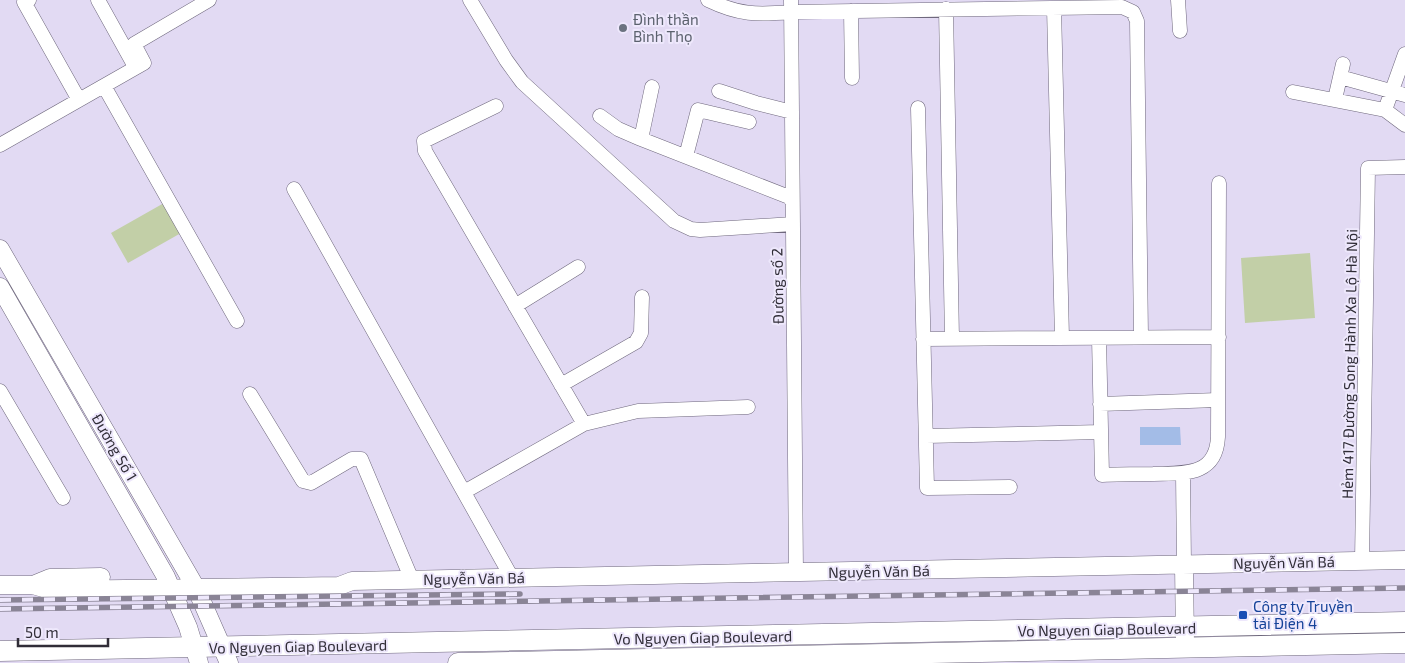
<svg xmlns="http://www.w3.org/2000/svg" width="1405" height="663" font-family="'Exo 2',sans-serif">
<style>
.green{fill:#c2cfa7}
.water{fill:#a3bce7}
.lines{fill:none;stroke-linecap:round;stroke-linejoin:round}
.minor-casing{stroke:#6f687d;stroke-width:15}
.major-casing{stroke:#6f687d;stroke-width:19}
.highway-casing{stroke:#6f687d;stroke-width:21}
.minor{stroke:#fff;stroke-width:14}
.major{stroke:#fff;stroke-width:18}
.highway{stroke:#fff;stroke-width:20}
.rail-casing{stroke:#8a8496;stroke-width:5.5}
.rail{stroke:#eee8fc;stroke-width:4;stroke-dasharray:11;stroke-linecap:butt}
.worship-dot{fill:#6b7280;stroke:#eee8fc;stroke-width:2}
.transit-dot{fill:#1a4fb4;stroke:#eee8fc;stroke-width:2}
.labels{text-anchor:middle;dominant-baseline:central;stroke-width:4;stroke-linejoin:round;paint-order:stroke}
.worship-label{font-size:15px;fill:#5b616d;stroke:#eee8fc;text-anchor:start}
.street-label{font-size:15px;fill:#302d37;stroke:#eee8fc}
.transit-label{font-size:15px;fill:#164399;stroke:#eee8fc;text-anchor:start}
</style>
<rect width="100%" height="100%" fill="#e2daf3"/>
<!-- green -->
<path class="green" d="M164,203L181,233L128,263L111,233Z
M1310,253L1315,318L1245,323L1241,258Z"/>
<!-- water -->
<path class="water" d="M1140,427H1180L1181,445H1140Z"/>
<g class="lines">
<defs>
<path id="minor" d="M29,0L24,2L79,100
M98,0L133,63
M470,0L506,60L522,82L674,221L691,229L700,230L793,224
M708,0C739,15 757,15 791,12L1122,7L1133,12L1137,21L1141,337
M791,0L796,572
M1178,0L1180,31
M1054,8L1062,338
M946,9L952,339
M851,11L852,78
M1340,77L1405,95
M104,86L237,321
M719,91L756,103L792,112
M1293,92L1385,110L1405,125
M1335,99L1343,64
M496,106L424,141L425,151L584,424
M918,108L927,488L1010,487
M1385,110L1405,54
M600,116L618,129L641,139L789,197L792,201
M641,139L652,87
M0,145L144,63L134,44L209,0
M686,156L698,110L749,122
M294,189L512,578
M515,306L578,267
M1099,338L1102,475C1119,474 1136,474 1153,474C1183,473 1216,477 1218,437L1219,183
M923,339L1219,337
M561,385L636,342L641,333L642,297
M0,391L63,498
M250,394L303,481L311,483L352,459H361L412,580
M1100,404L1218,400
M926,436L1101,432
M1183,473L1184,564
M464,492L584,424L638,411L748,407
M1362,561L1368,168L1405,167"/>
<path id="major" d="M0,249L196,588L229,663
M0,287L166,577L188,627L199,663
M1184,564L1185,647
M0,585H33L50,590L339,586L352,581L1405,560
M33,585L50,578L101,577"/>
<path id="highway" d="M0,651L1405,622
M458,663L1405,643"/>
</defs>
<!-- minor casing -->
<use href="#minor" class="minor-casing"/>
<!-- major casing -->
<use href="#major" class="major-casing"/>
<!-- highway casing -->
<use href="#highway" class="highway-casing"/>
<!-- minor -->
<use href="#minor" class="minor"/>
<!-- major -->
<use href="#major" class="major"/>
<!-- highway -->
<use href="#highway" class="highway"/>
<defs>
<path id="rail" d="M0,600L520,594
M0,609L1405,588"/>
</defs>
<!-- rail casing -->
<use href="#rail" class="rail-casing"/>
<!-- rail -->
<use href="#rail" class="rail"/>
</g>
<!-- markers -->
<circle class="worship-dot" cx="623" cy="28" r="5"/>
<rect class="transit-dot" x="1238" y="610" width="10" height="10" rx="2.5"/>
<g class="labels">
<!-- worship labels -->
<g class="worship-label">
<text x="633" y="19">Đình thần<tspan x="633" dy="17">Bình Thọ</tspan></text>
</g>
<!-- street labels -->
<g class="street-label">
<text transform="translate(777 286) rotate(-91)">Đường số 2</text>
<text transform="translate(1349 364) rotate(-89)">Hẻm 417 Đường Song Hành Xa Lộ Hà Nội</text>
<text transform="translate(115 447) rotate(60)">Đường Số 1</text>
<text transform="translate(1284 562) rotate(-1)">Nguyễn Văn Bá</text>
<text transform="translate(879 571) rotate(-1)">Nguyễn Văn Bá</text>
<text transform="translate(474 578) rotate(-1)">Nguyễn Văn Bá</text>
<text transform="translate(1107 629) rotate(-1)">Vo Nguyen Giap Boulevard</text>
<text transform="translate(703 637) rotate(-1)">Vo Nguyen Giap Boulevard</text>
<text transform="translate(298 646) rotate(-1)">Vo Nguyen Giap Boulevard</text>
</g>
<!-- transit labels -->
<g class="transit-label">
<text x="1253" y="606">Công ty Truyền<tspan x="1253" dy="17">tải Điện 4</tspan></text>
</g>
</g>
<!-- scale -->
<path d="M18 638v8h90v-8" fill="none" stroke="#302d37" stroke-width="2.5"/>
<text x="25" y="638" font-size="15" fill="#302d37" stroke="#eee8fc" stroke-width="4" paint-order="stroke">50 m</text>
</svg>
